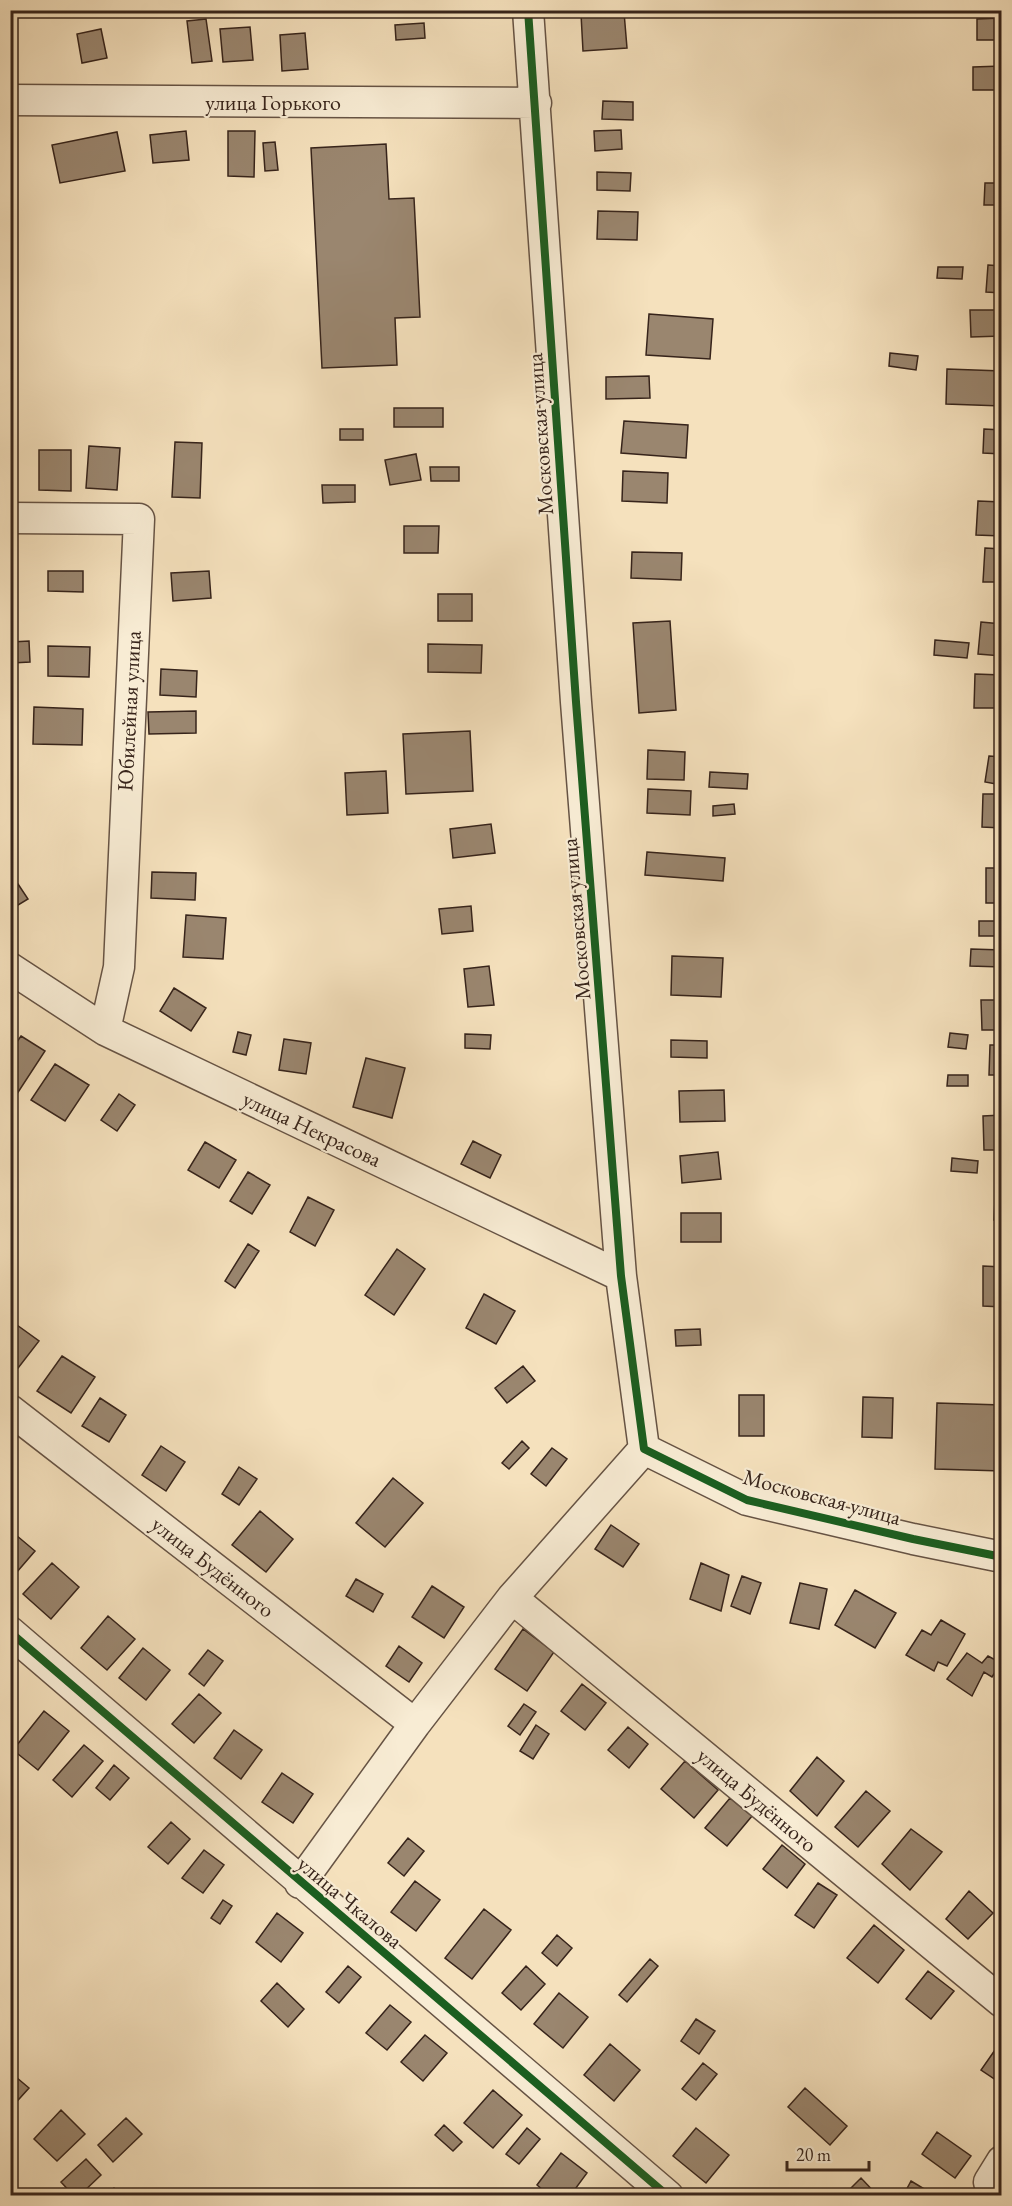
<svg xmlns="http://www.w3.org/2000/svg" width="1012" height="2206" font-family="'EB Garamond',serif">
<style>
.building{fill:#9a866f;stroke:#37241b;stroke-width:1.5}
.lines{fill:none;stroke-linecap:round;stroke-linejoin:round}
.street-casing{stroke:#665344;stroke-width:33}
.street{stroke:#f8ecd4;stroke-width:30}
.cycleway-casing{stroke:#f8ecd4;stroke-width:11}
.cycleway{stroke:#1b5e20;stroke-width:8}
.labels{text-anchor:middle;dominant-baseline:central;stroke-width:4.5;stroke-linejoin:round;paint-order:stroke}
.street-label{font-size:22px;fill:#37241b;stroke:#f8ecd4}
</style>
<rect width="100%" height="100%" fill="#f5e1bd"/>
<filter id="stains"><feTurbulence type="fractalNoise" baseFrequency=".00333" numOctaves="4"/><feColorMatrix values="0 0 0 0 .2 0 0 0 0 .09 0 0 0 0 .02 0 0 0 .5 -.17"/></filter>
<radialGradient id="worn" r=".72"><stop offset=".6" stop-color="#630" stop-opacity="0"/><stop offset="1" stop-color="#630" stop-opacity=".3"/></radialGradient>
<!-- building -->
<path class="building" d="M624,12L627,48L583,51L581,14Z
M1002,18V40H977V19Z
M206,19L212,61L192,63L187,21Z
M424,23L425,38L396,40L395,25Z
M250,27L253,60L223,62L220,29Z
M101,29L107,58L82,63L77,34Z
M305,33L308,69L282,71L280,35Z
M1002,66V90H973V67Z
M603,101L633,102V120L602,119Z
M621,130L622,149L595,151L594,131Z
M186,131L189,160L153,163L150,135Z
M228,131H255L254,177L228,176Z
M117,132L125,171L60,183L52,145Z
M275,142L278,170L265,171L263,143Z
M386,144L389,199L414,198L420,317L395,318L397,365L322,368L311,148Z
M597,172L631,173L630,191L597,190Z
M985,183H1002V205H984Z
M598,211L638,212L637,240L597,239Z
M988,265L1002,266V293L986,292Z
M938,267H963L962,279L937,278Z
M970,310H1002V336L971,337Z
M649,314L713,319L710,359L646,355Z
M890,353L918,356L916,370L889,366Z
M947,369L1002,371V406L946,404Z
M649,376L650,398L606,399V377Z
M394,408H443V427H394Z
M624,421L688,425L686,458L621,453Z
M340,429H363V440H340Z
M984,429L1002,430V454L983,453Z
M175,442L202,443L200,498L172,497Z
M89,446L120,448L117,490L86,488Z
M39,450H71V491L39,490Z
M416,454L421,480L390,485L385,460Z
M430,467H459V481H431Z
M623,471L668,473L667,503L622,501Z
M322,485H355V502L323,503Z
M978,501L1002,502V536L976,535Z
M404,526H439L438,553H404Z
M985,548L1002,549V582H983Z
M632,552L682,553L681,580L631,578Z
M48,571H83V592L48,591Z
M209,571L211,598L173,601L171,573Z
M438,594H472V621H438Z
M670,621L676,710L639,713L633,623Z
M981,622L1002,624V656L978,654Z
M935,640L969,643L967,658L934,655Z
M29,641L30,662L12,663L11,642Z
M428,644L482,645L481,673L428,672Z
M48,646L90,647L89,677L48,676Z
M161,669L197,671L196,697L160,695Z
M975,674L1002,675V708H974Z
M34,707L83,709L82,745L33,744Z
M196,711V733L149,734L148,712Z
M470,731L473,791L406,794L403,734Z
M648,750L685,752L684,780L647,779Z
M989,756L1002,757V785L985,782Z
M386,771L388,813L347,815L345,773Z
M710,772L748,774L747,789L709,787Z
M648,789L691,791L690,815L647,813Z
M983,794H1002V828L982,827Z
M734,804L735,814L713,816V806Z
M491,824L495,853L453,858L450,829Z
M647,852L725,858L723,881L645,875Z
M986,868H1002V903H986Z
M152,872L196,873L195,900L151,898Z
M18,884L28,899L10,910V889Z
M471,906L473,931L442,934L439,909Z
M186,915L226,918L223,959L183,957Z
M979,921H1002V936H979Z
M971,949L1002,950V967L970,966Z
M672,956L723,958L721,997L671,995Z
M489,966L494,1005L468,1007L464,969Z
M174,988L206,1008L191,1031L160,1011Z
M981,1000H1002V1030H982Z
M238,1032L251,1035L246,1055L233,1052Z
M950,1033L968,1035L966,1049L948,1047Z
M465,1034L491,1035L490,1049L465,1048Z
M21,1036L45,1051L11,1103L10,1052Z
M284,1039L311,1043L306,1074L279,1070Z
M671,1040L707,1041V1058L671,1057Z
M990,1045H1002V1075H989Z
M366,1058L405,1068L392,1118L353,1107Z
M55,1064L89,1085L65,1121L31,1100Z
M948,1075H968V1086H947Z
M724,1090L725,1121L680,1122L679,1091Z
M119,1094L135,1105L117,1131L101,1120Z
M1002,1115V1150H984L983,1116Z
M473,1141L501,1155L490,1178L461,1164Z
M205,1142L236,1160L219,1188L188,1170Z
M718,1152L721,1179L682,1183L680,1156Z
M952,1158L978,1161L977,1173L951,1171Z
M248,1172L270,1185L252,1214L230,1201Z
M996,1179H1002V1220H994Z
M308,1197L334,1210L315,1246L290,1232Z
M681,1213H721V1242H681Z
M248,1244L259,1251L235,1288L225,1281Z
M397,1249L425,1269L394,1315L365,1295Z
M983,1266L1002,1267V1307L983,1306Z
M484,1294L515,1311L496,1344L466,1328Z
M10,1320L39,1341L15,1372L10,1369Z
M700,1329L701,1345L676,1346L675,1330Z
M62,1356L95,1377L71,1413L37,1391Z
M523,1366L535,1381L507,1403L495,1388Z
M739,1395H764V1436H739Z
M863,1397L893,1398L892,1438L862,1437Z
M100,1398L126,1415L109,1442L82,1426Z
M937,1403L1002,1405V1471L935,1469Z
M522,1441L529,1448L509,1469L502,1463Z
M161,1446L185,1462L166,1491L142,1475Z
M552,1448L567,1459L546,1486L531,1474Z
M239,1467L257,1479L239,1505L222,1494Z
M393,1478L423,1503L385,1547L356,1523Z
M260,1511L293,1539L266,1572L232,1545Z
M611,1525L639,1544L623,1567L595,1549Z
M10,1530L35,1551L10,1580Z
M52,1563L79,1587L51,1619L23,1594Z
M701,1563L729,1575L721,1611L690,1599Z
M742,1576L761,1583L750,1614L731,1606Z
M356,1579L383,1594L373,1612L346,1596Z
M800,1583L827,1589L819,1629L790,1623Z
M432,1586L464,1607L444,1638L412,1617Z
M855,1590L896,1613L875,1648L835,1625Z
M108,1616L135,1639L107,1670L81,1648Z
M941,1620L965,1634L947,1666L938,1662L934,1671L906,1655L922,1630L931,1635Z
M523,1629L554,1652L527,1691L495,1669Z
M399,1646L422,1663L409,1682L386,1666Z
M143,1648L170,1670L146,1700L119,1678Z
M208,1650L223,1661L204,1686L189,1674Z
M967,1653L982,1663L988,1656L1001,1663L992,1677L984,1672L972,1696L947,1679Z
M582,1684L606,1703L585,1730L561,1711Z
M199,1694L221,1713L194,1743L172,1724Z
M524,1704L536,1712L520,1735L508,1726Z
M44,1711L69,1731L38,1770L13,1750Z
M536,1725L549,1734L533,1759L520,1751Z
M628,1727L648,1744L629,1768L608,1750Z
M234,1730L262,1750L241,1779L214,1758Z
M84,1745L103,1761L72,1797L53,1780Z
M817,1757L844,1781L817,1816L790,1791Z
M685,1761L718,1790L694,1818L661,1789Z
M114,1765L129,1778L110,1800L96,1788Z
M282,1773L313,1794L293,1823L262,1802Z
M866,1791L890,1811L858,1847L835,1827Z
M730,1798L752,1816L727,1846L705,1828Z
M171,1822L190,1839L168,1864L148,1847Z
M911,1829L942,1852L910,1890L882,1864Z
M408,1838L424,1851L404,1876L388,1863Z
M782,1845L805,1864L787,1888L763,1869Z
M204,1850L224,1865L203,1893L182,1878Z
M415,1881L440,1900L416,1931L391,1912Z
M818,1883L837,1895L814,1928L795,1915Z
M969,1891L993,1913L968,1939L946,1919Z
M223,1900L232,1906L220,1924L211,1918Z
M484,1909L511,1930L472,1979L445,1958Z
M277,1913L303,1933L281,1962L256,1942Z
M874,1925L904,1950L878,1983L847,1958Z
M557,1935L572,1948L557,1966L542,1953Z
M650,1959L658,1966L627,2002L619,1995Z
M348,1966L361,1977L339,2003L326,1992Z
M526,1966L545,1984L521,2010L502,1993Z
M928,1971L954,1991L931,2019L906,1999Z
M277,1983L304,2009L288,2027L261,2001Z
M559,1993L588,2017L563,2048L534,2024Z
M390,2005L411,2022L387,2050L366,2033Z
M696,2019L715,2031L699,2054L681,2041Z
M425,2035L447,2053L423,2081L401,2062Z
M1002,2040V2084L981,2070Z
M610,2044L640,2070L614,2101L584,2075Z
M703,2063L717,2074L696,2100L682,2089Z
M10,2072L29,2088L10,2109Z
M805,2088L847,2126L830,2145L788,2107Z
M493,2090L522,2115L493,2148L464,2123Z
M61,2110L85,2134L57,2161L34,2139Z
M126,2118L142,2134L113,2162L98,2145Z
M444,2125L462,2142L453,2151L435,2135Z
M527,2128L540,2139L519,2164L506,2154Z
M696,2128L729,2155L706,2183L673,2156Z
M937,2132L971,2156L955,2178L922,2154Z
M561,2153L587,2173L570,2196H550L537,2185Z
M86,2159L101,2175L79,2196H74L61,2182Z
M861,2178L878,2196H843Z
M911,2181L936,2196H903Z
M114,2188L123,2196H108Z"/>
<g class="lines">
<defs>
<path id="street" d="M528,10L576,702L621,1276L644,1449L747,1500L913,1539L1002,1557
M10,100L536,103
M10,518L139,519L119,967L105,1030
M10,968L105,1030L621,1276
M10,1410L415,1724
M512,1598L1002,2002
M10,1632L668,2196
M300,1883L415,1724L512,1598L644,1449
M1002,2161L989,2182L1002,2194"/>
</defs>
<!-- street casing -->
<use href="#street" class="street-casing"/>
<!-- street -->
<use href="#street" class="street"/>
<defs>
<path id="cycleway" d="M528,10L576,702L621,1276L644,1449L747,1500L913,1539L1002,1557
M10,1632L668,2196"/>
</defs>
<!-- cycleway casing -->
<use href="#cycleway" class="cycleway-casing"/>
<!-- cycleway -->
<use href="#cycleway" class="cycleway"/>
</g>
<g class="labels">
<!-- street labels -->
<g class="street-label">
<text x="273" y="102">улица Горького</text>
<text transform="translate(540 434) rotate(-94)">Московская улица</text>
<text transform="translate(129 711) rotate(-87)">Юбилейная улица</text>
<text transform="translate(576 919) rotate(-95)">Московская улица</text>
<text transform="translate(312 1129) rotate(25)">улица Некрасова</text>
<text transform="translate(822 1497) rotate(15)">Московская улица</text>
<text transform="translate(213 1567) rotate(38)">улица Будённого</text>
<text transform="translate(757 1800) rotate(40)">улица Будённого</text>
<text transform="translate(350 1902) rotate(40)">улица Чкалова</text>
</g>
</g>
<!-- margin -->
<rect width="1012" height="2206" fill="none" stroke="#f5e1bd" stroke-width="36"/>
<rect x="12" y="12" width="988" height="2182" fill="none" stroke="#37241b" stroke-width="3"/>
<rect x="18" y="18" width="976" height="2170" fill="none" stroke="#37241b" stroke-width="1.5"/>
<!-- scale -->
<path d="M787 2161v9h82v-9" fill="none" stroke="#37241b" stroke-width="3"/>
<text x="796" y="2161" font-size="18" fill="#37241b" stroke="#f8ecd4" stroke-width="4.5" paint-order="stroke">20 m</text>
<rect width="100%" height="100%" filter="url(#stains)"/>
<rect width="100%" height="100%" fill="url(#worn)"/>
</svg>
